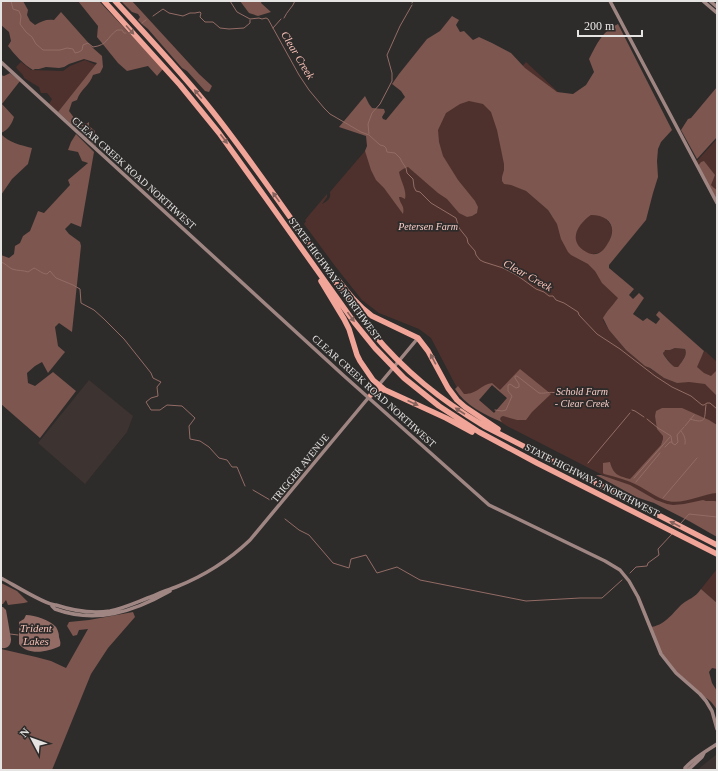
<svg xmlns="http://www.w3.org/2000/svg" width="718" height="771" font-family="'Times New Roman',serif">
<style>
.built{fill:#3d3331}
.green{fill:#4e312c;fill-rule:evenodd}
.forest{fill:#7c564f;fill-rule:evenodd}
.water{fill:#936c65}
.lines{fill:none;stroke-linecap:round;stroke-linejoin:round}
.stream{stroke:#936c65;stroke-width:1}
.secondary{stroke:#9f8682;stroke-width:3.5}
.highway{stroke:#f1a598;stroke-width:5.5}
.oneway{fill:#86625c}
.labels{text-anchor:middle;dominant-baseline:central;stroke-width:3.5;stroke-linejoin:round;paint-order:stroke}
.street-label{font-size:10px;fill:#e6e4e3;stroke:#2e2b2b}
.park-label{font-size:10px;font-style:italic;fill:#f8cdc6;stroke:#2e2b2b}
.water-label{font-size:11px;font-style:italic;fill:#f9c2b7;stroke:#2e2b2b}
</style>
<rect width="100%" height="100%" fill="#2e2b2b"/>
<!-- built -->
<path class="built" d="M89,380L133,416L127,432L85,484L38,443Z
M717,754V770H697Z"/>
<!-- green -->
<path class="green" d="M458,42L505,86L526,62L573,106L522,189L526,191L548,210L551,215L576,237C575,230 580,225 584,220C586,218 588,216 591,215C600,212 611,221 612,229C613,234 610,240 608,244C604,251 600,253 593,254L631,288L603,320L609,330L626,350L642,363L664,378L677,383L705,351L717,362V536L710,533L698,524L507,426L471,403L459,391L456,386L431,338L419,329L379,313L362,300L335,266L304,224L306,221L305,220L327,194V197L322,204C328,201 331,198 330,192ZM492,385L507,398L494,413L479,400Z
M85,60L96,65L58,112L49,104L52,99L47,93H41L39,87L24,78C23,73 18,71 16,67L21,62L31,70L63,71L70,66Z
M717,139V203L695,163Z
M675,348L685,349C688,355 682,361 678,367H675L673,366L663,354L664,351L666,350H670Z
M717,569V603L701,589Z"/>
<!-- forest -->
<path class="forest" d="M1,1H23L28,10L27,15L30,21L35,25C42,21 46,19 54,20L61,12L93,48L102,56L103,67L100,73L93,75C90,85 80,90 77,100L72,102L69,111L75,119L77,123L83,122L86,124L89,122V126L95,131L96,146L58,112L97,63L84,59L69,64L64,67L59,68L46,67L39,69H35L33,70C24,65 14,54 8,46L11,41L9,32L1,25Z
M78,1H99L163,69L157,76L148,66L127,71L118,63L97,37L98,26Z
M121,1H132L199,74L212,86L209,92L205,91L187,71L182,68L148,29L143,25L138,20L140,17L138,14L132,12Z
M240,1H262L261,3L271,12L258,16L249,13Z
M452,16L459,20L456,25L460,32L464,31L473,40L479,37L492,43L511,53L525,68L557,92L573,94L586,85L594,72L589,59C596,45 603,30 618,24L672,130L661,142L658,149L657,161L658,177L653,193L646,220L609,265V268L634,289L629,295L633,299L639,293L644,298L633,314L643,321L647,318L656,324L660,319L656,315L659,311L704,351L697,367L704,373L711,376L717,370V396L705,384L689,382L677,383L664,378L650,368L645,366L626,350L609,330L603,318C606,312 614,304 618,298L602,283L595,271L588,264L571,255L568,252L561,239L557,224L548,210L526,191L511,185L504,184L502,181V177L504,170V164L497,130L491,112L483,104L469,101L460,104L446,113L438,130L439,142L443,156L458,180L475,201L478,207L477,213L472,216L467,217L459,213L447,199L438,193L408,167L403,169L399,172C401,182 407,190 405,199L401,197H399C400,205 405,205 403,214L384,188L376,180L371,170L365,151L367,146L366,136L339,127L365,96L369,104L372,108L384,109L385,112L382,117L383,119L386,120L405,97L401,91L392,84L399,74L427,39L440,31ZM591,215C609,215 618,227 608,243C602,254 594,258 583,250C568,239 579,223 591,215ZM675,348L685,349C688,355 682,361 678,367C677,367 676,367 675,367C672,366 663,355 663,353C664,352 665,351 665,350H670Z
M10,73L20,81L2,104L14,117C12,124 8,130 1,133V75L4,76Z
M717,87V137L697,159L681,130L688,119L691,118Z
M1,134C9,143 21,145 32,148L28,164L12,179L1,195Z
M76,134L94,152L81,227L71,223L65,229L69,234L80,242L81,246L72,332L59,323L55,327L58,346L65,352L48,373L42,362L35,366L27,373L28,383L35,386L53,372L76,391L40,438L1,404V255L9,258L14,254L15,246L20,243L23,236L30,231L38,211L44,213L70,185L68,180L88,163L82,161L78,152L68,150L71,142Z
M704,161L715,175L711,185L714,188L717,190V199L715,197L698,166L701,162Z
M520,369L551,394L532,412L526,420H517L503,416L501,417L500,419L502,422C485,415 465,405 455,389L458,386L464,394C478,394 480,385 492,383L500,390ZM492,385L507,398L494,413L479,400Z
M662,408H682L709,420L717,425V493C702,494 683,505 668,501C657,498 647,490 637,485C627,480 616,477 604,474L603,473V463L610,462C613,474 618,476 630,479L632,477L661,445L663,439V436L657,429L655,416L656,411Z
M596,475H601L630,485L656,500L667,504L673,505L684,504L703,500L706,501H715L717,502V537L689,521L654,503L636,497Z
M1,583L17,591L28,602L24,603L8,605L6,600L3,604H1Z
M701,589L717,603V669L712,668L709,672L712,683L717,691V710C714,705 709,698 703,697L676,673L661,654L650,627C664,626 672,614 681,605C689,598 694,599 701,589Z
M133,612L135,617L108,648L91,674L52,770H1V649L36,657L51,661L66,668L88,629L79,630L77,635L73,636L67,626L69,622L89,620Z"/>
<!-- water -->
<path class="water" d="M1,607H3L6,610L11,639C11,645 8,649 1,648Z
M26,615C35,615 50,620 56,627C58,630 59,634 59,637C60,641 61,642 60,646C48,652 28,656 19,644V622L24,619Z"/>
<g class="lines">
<!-- stream -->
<path class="stream" d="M11,1L13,9L19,11L21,16L20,24L26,32L32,37L36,44L43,50H60L67,48L73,49L75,53L79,52L82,50L83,45L88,43L93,47C108,45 106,38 117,30H122L124,33H126
M230,1L237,12L250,19L259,18L262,19L266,18L268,19L299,75L309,90L324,108L330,114L349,125L361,132L369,135L380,145L384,146L386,148L387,152L395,153L400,158L402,162L406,168L407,173L413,179L414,187L416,191L420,192L431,203L456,218L459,228L467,238L468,243L475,251L476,255L480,260L484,262L503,268L509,271L518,276L536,289L544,292L549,296H553L556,300L564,303L578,312L579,315L597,334L620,349L655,376L672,387L691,396L702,405H704L707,403H710L717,409
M412,3L413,1
M153,16L163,9L169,13L183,16L190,13H195L200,12L201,13L200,17L205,22H213L220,28L229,29L244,28L250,23V20
M284,18C287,11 293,7 295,1
M142,23L146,20
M273,28L281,19
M369,134L368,124L372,113L380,104L392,81V73L387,55L400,26L412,5
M1,262C5,263 8,267 12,269C18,271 23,270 28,272L34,268C39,270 42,274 47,274L50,271L56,278L73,285L80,289L81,303L94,310L104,319L124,339L151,373L153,378L161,382L157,387L158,396L151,398L146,402L151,410H160L167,405L182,406L195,418L189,426L190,439L200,441L209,447L219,458L227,460L232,467H237L245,486
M495,410L502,411L506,410L512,396L508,391V385L510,384L516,388L519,387V384L515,378V376H517L539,393C545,394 550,391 556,393
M632,410L635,411L644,417
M647,419L658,428L671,436L672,443L675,445L678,442L677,435L684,427
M690,419C708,425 704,417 706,405
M685,426L694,415
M681,431C684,435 686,439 685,444
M665,447L670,442H672
M588,463L630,413
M634,478L670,437
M636,482L660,453
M253,490L270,500
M663,498L697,458
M285,519L299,530L309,535L333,563L349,568L351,559L366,555L377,573L397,567L420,580L526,601L580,598H602L622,580
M681,523L689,514L717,517
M630,573L636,567L647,566L648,563L659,555L658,549L672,534
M10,634L18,635"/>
<!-- secondary -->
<path class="secondary" d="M610,1L717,203
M703,1L717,13
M710,1L717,7
M1,62L343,375L489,505L605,561L620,570L629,581L638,597L661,654L676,673L700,694L706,701L712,711L717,729
M378,386L418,338
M1,578C11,583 47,606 56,605C74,611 91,614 110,611C125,608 139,601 153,596C161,592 168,590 176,587C204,576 228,561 250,540L369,397
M52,606L55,609C96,624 133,612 170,591
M685,770V768C695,757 705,752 717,744
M688,770L702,757L704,753"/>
<!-- highway -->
<path class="highway" d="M104,1L180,85L219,133L265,197L354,322L375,348L404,378L439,406L479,432L537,463L717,554
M115,1C148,37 182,73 213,112C269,183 318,260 372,332C405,372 441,400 484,426L717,545
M338,280C348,293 358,306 372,316L418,338L428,351L448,388L457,400L465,407L498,429
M321,281L344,319L349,329L357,355L360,361L373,380L385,390L446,418L472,432
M371,395L377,390H385"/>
</g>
<!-- one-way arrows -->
<defs><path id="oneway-solid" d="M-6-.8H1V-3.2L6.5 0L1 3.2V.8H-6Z"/></defs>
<g class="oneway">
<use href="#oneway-solid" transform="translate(130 30) rotate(48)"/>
<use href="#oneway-solid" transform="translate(198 94) rotate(-130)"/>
<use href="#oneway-solid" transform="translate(224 139) rotate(53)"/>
<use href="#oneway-solid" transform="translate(276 197) rotate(-126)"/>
<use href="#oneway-solid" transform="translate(351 317) rotate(54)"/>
<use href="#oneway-solid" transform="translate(433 359) rotate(-118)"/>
<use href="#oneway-solid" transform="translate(413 403) rotate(25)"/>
<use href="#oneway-solid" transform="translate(460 411) rotate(-147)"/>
<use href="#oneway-solid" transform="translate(675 524) rotate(-153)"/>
</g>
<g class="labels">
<!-- street labels -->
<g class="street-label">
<text transform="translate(134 173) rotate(42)">CLEAR CREEK ROAD NORTHWEST</text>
<text transform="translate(335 279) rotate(54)">STATE HIGHWAY 3 NORTHWEST</text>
<text transform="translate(374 391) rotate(42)">CLEAR CREEK ROAD NORTHWEST</text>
<text transform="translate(300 468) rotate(-51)">TRIGGER AVENUE</text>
<text transform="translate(592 480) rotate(27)">STATE HIGHWAY 3 NORTHWEST</text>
</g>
<!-- park labels -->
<g class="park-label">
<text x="428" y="226">Petersen Farm</text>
<text x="582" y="391">Schold Farm<tspan x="582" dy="12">- Clear Creek</tspan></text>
</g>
<!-- water labels -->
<g class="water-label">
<text transform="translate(298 55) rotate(59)">Clear Creek</text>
<text transform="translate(528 275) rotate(29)">Clear Creek</text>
<text x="36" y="628">Trident<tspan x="36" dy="13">Lakes</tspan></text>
</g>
</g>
<!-- border -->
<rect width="718" height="771" fill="none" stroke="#e6e4e3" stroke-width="4"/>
<!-- north arrow -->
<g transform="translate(32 739) rotate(311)" stroke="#2e2b2b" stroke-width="3" paint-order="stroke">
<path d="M0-3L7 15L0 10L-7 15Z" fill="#e6e4e3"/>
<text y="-6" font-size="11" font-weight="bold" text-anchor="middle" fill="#e6e4e3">N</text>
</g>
<!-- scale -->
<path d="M578 30v6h64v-6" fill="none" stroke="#e6e4e3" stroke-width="2"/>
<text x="584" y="30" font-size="12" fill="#e6e4e3" stroke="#2e2b2b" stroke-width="3" paint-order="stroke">200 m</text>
</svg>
